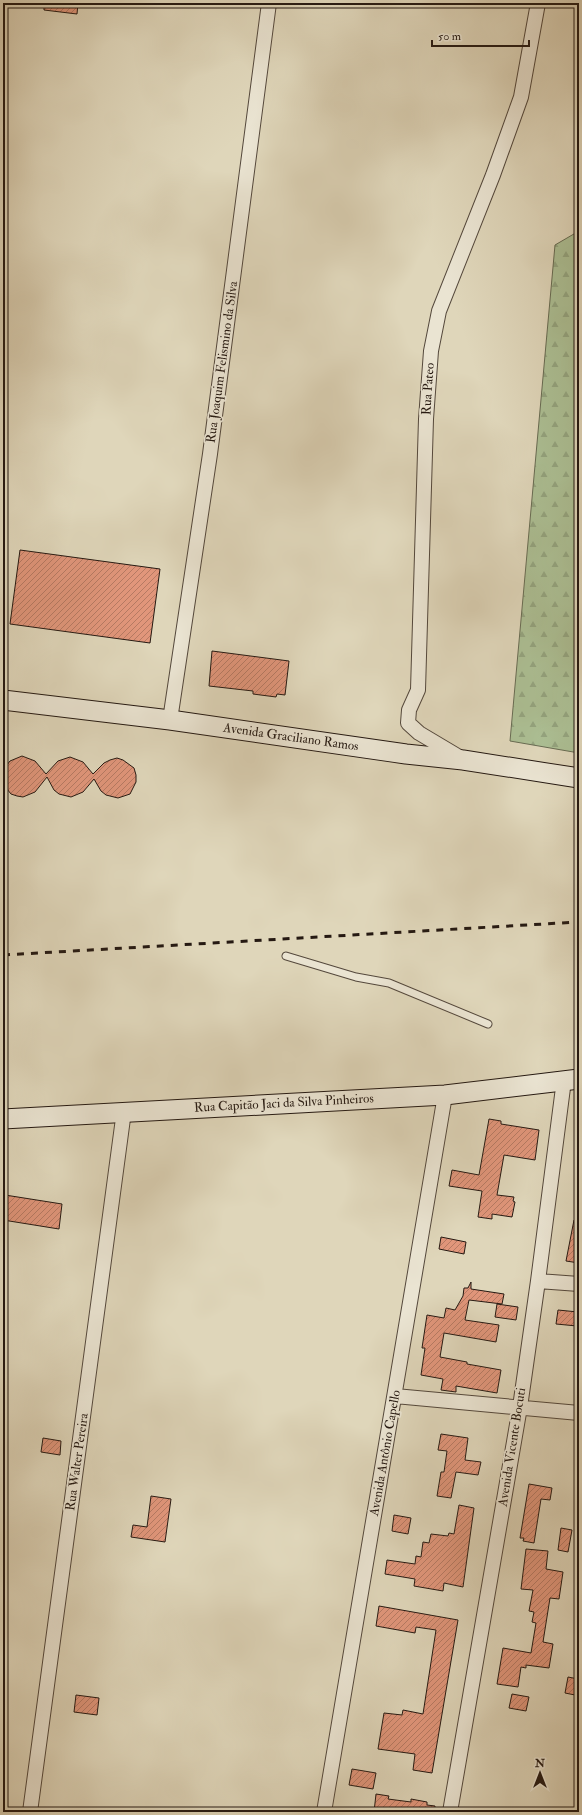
<svg xmlns="http://www.w3.org/2000/svg" width="582" height="1815" font-family="'IM FELL Double Pica',serif">
<style>
.forest{fill:url(#forest-firs);stroke:#686c53}
.building{fill:url(#building-hatch);stroke:#251912}
.lines{fill:none;stroke-linecap:round;stroke-linejoin:round}
.lane-casing{stroke:#54483c;stroke-width:9}
.street-casing{stroke:#54483c;stroke-width:16}
.secondary-casing{stroke:#251912;stroke-width:21}
.lane{stroke:#eae4d2;stroke-width:7}
.street{stroke:#eae4d2;stroke-width:14}
.secondary{stroke:#eae4d2;stroke-width:19}
.rail{stroke:#251912;stroke-width:3;stroke-dasharray:7 7;stroke-linecap:butt}
.labels{text-anchor:middle;dominant-baseline:central;stroke-width:3.5;stroke-linejoin:round;paint-order:stroke}
.street-label{font-size:13px;fill:#251912;stroke:#eae4d2}
</style>
<defs>
<pattern id="forest-firs" width="22" height="20" patternUnits="userSpaceOnUse"><rect width="22" height="20" fill="#acbf94"/><path d="M5 1l3.5 6h-7zM16 11l3.5 6h-7z" fill="#94a47f"/></pattern>
<pattern id="building-hatch" width="6" height="6" patternUnits="userSpaceOnUse"><rect width="6" height="6" fill="#e1967b"/><path d="M-1 1l2-2M0 6l6-6M5 7l2-2" fill="none" stroke="#b67a63"/></pattern>
</defs>
<rect width="100%" height="100%" fill="#dfd6ba"/>
<filter id="stains"><feTurbulence type="fractalNoise" baseFrequency=".005" numOctaves="4"/><feColorMatrix values="0 0 0 0 .2 0 0 0 0 .09 0 0 0 0 .02 0 0 0 .5 -.17"/></filter>
<radialGradient id="worn" r=".72"><stop offset=".6" stop-color="#630" stop-opacity="0"/><stop offset="1" stop-color="#630" stop-opacity=".3"/></radialGradient>
<!-- forest -->
<path class="forest" d="M579,231V753L510,741L555,245Z"/>
<!-- building -->
<path class="building" d="M44,3H78L77,14L44,10Z
M20,550L160,569L150,643L10,624Z
M212,651L289,661L285,695L277,694L276,697L253,694V691L209,686Z
M22,756L35,761L46,774L58,761L70,757L83,762L93,774L104,763L110,760L117,758L123,760L134,768L136,775V782L130,794L118,798L106,795L101,791L94,779L83,792L71,797L59,794L54,790L47,777L35,792L23,797L17,796L11,794L3,784V770L10,761Z
M489,1119L501,1121V1124L539,1130L535,1160L504,1155L497,1195L514,1197L513,1201L515,1202L512,1217L492,1214V1219L478,1217L482,1191L449,1186L452,1170L479,1175Z
M5,1195L62,1204L59,1229L3,1220V1198L4,1199Z
M574,1220H579V1263L566,1261Z
M441,1237L466,1242L464,1254L439,1249Z
M471,1282V1289L504,1294L502,1304L469,1300L465,1320L499,1325L496,1342L444,1333L440,1357L467,1362V1364L501,1370L497,1393L456,1386V1392L441,1390L443,1379L421,1375L425,1348H422L427,1315L444,1318L446,1308L455,1310L463,1296L464,1288H468Z
M497,1304L518,1307L516,1320L495,1317Z
M558,1310L578,1312L577,1326L556,1324Z
M441,1434L468,1438L465,1460L481,1462L478,1475L456,1472L451,1498L437,1496L441,1472H444L447,1451L438,1450Z
M43,1438L61,1441L60,1455L41,1452Z
M529,1484L552,1488L550,1500L541,1499L534,1543L523,1541L524,1538H520Z
M151,1496L171,1499L165,1542L131,1537L133,1525L147,1527Z
M459,1505L474,1508L463,1587L444,1583L443,1591L414,1586L415,1579L385,1574L387,1560L415,1564L416,1556L421,1557L423,1542L429,1543L431,1534L448,1536L449,1533L454,1534Z
M394,1515L411,1518L408,1534L392,1531Z
M561,1528L572,1530L568,1552L558,1550Z
M526,1549L548,1551L546,1569L563,1572L559,1599L550,1598L543,1642L553,1644L549,1668L526,1665V1668L521,1667L518,1687L497,1684L503,1648L531,1653L536,1623L532,1622L534,1612L529,1611L533,1590L521,1589Z
M379,1606L458,1620L432,1773L413,1770L415,1754L378,1749L384,1713L402,1715L403,1710L423,1714L436,1630L416,1627L415,1633L376,1626Z
M568,1677L578,1679L575,1695L565,1693Z
M512,1694L529,1697L526,1711L509,1708Z
M76,1695L99,1698L97,1715L74,1712Z
M352,1769L376,1773L373,1789L349,1785Z
M376,1794L389,1796L388,1799L411,1802V1799L427,1802V1805L435,1806V1812H374Z"/>
<g class="lines">
<defs>
<path id="lane" d="M286,956L356,977L389,983L488,1024"/>
<path id="street" d="M170,720L210,454L269,3
M461,758L419,733L408,723L409,710L418,690L426,419L431,351L439,311L493,175L521,97L538,3
M538,1281L579,1284
M395,1396L579,1413
M30,1812L124,1111
M324,1812L445,1095
M450,1812L520,1407L538,1281L564,1080"/>
<path id="secondary" d="M3,700L170,720L406,754L463,760L579,778
M3,1119L445,1095L579,1079"/>
</defs>
<!-- lane casing -->
<use href="#lane" class="lane-casing"/>
<!-- street casing -->
<use href="#street" class="street-casing"/>
<!-- secondary casing -->
<use href="#secondary" class="secondary-casing"/>
<!-- lane -->
<use href="#lane" class="lane"/>
<!-- street -->
<use href="#street" class="street"/>
<!-- secondary -->
<use href="#secondary" class="secondary"/>
<!-- rail -->
<path class="rail" d="M3,955L579,922"/>
</g>
<g class="labels">
<!-- street labels -->
<g class="street-label">
<text transform="translate(222 362) rotate(-82)">Rua Joaquim Felismino da Silva</text>
<text transform="translate(428 389) rotate(-86)">Rua Pateo</text>
<text transform="translate(291 737) rotate(8)">Avenida Graciliano Ramos</text>
<text transform="translate(284 1103) rotate(-3)">Rua Capitão Jaci da Silva Pinheiros</text>
<text transform="translate(512 1447) rotate(-81)">Avenida Vicente Bocuti</text>
<text transform="translate(385 1453) rotate(-80)">Avenida Antônio Capello</text>
<text transform="translate(77 1462) rotate(-82)">Rua Walter Pereira</text>
</g>
</g>
<!-- margin -->
<rect width="582" height="1815" fill="none" stroke="#dfd6ba" stroke-width="16"/>
<rect x="4" y="4" width="574" height="1807" fill="none" stroke="#251912" stroke-width="2"/>
<rect x="8" y="8" width="566" height="1799" fill="none" stroke="#251912"/>
<!-- north arrow -->
<g transform="translate(540 1773)" stroke="#eae4d2" stroke-width="3" paint-order="stroke">
<path d="M0-3L7 15L0 10L-7 15Z" fill="#251912"/>
<text y="-6" font-size="11" font-weight="bold" text-anchor="middle" fill="#251912">N</text>
</g>
<!-- scale -->
<path d="M432 40v6h97v-6" fill="none" stroke="#251912" stroke-width="2"/>
<text x="438" y="40" font-size="12" fill="#251912" stroke="#eae4d2" stroke-width="3" paint-order="stroke">50 m</text>
<rect width="100%" height="100%" filter="url(#stains)"/>
<rect width="100%" height="100%" fill="url(#worn)"/>
</svg>
